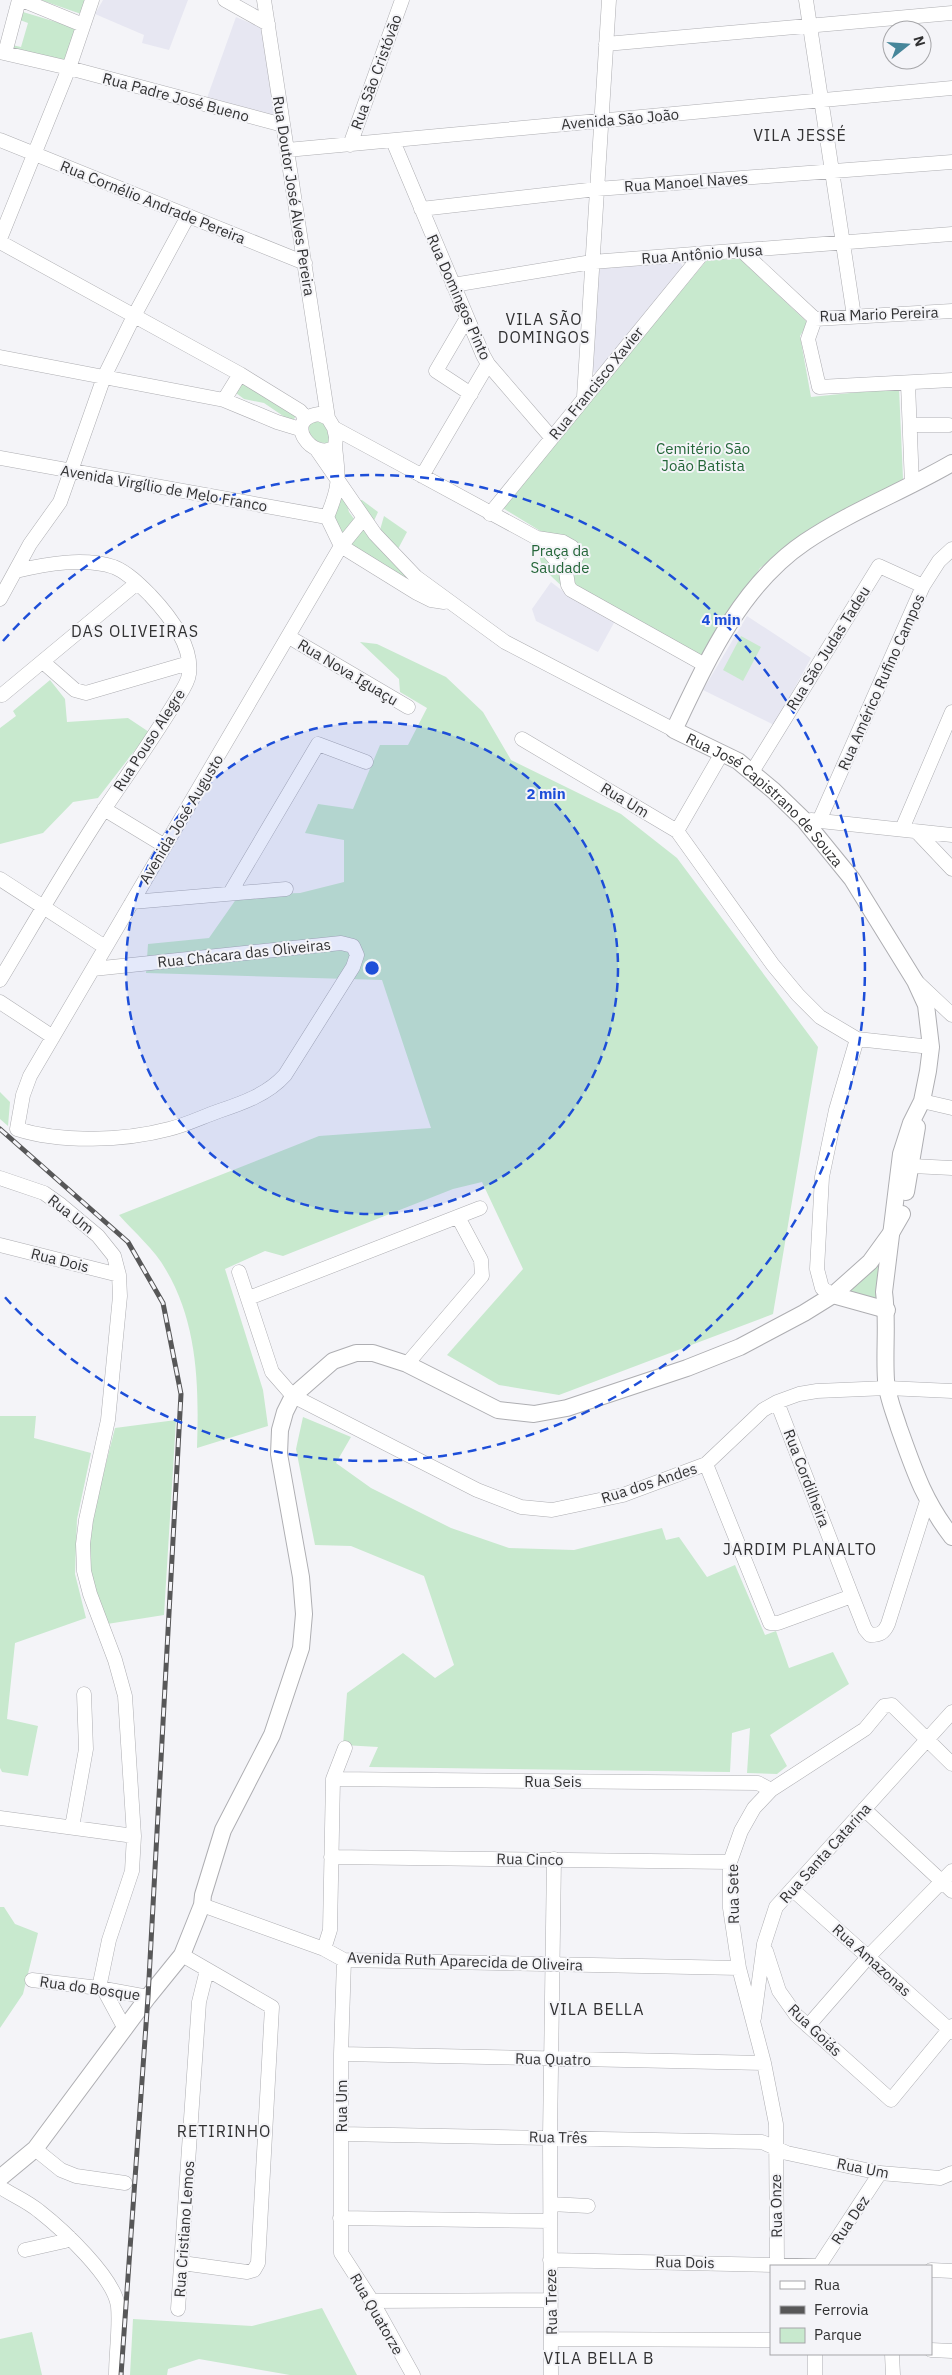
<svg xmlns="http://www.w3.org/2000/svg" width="952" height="2375" font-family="'IBM Plex Sans',sans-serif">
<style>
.built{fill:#e7e7f2}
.green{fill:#c8e9ce}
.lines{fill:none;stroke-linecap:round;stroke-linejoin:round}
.minor-casing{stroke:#aeaeb2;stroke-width:15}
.major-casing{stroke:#aeaeb2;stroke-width:18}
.minor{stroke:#fff;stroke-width:14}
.major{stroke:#fff;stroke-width:16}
.rail-casing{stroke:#575758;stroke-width:5}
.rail{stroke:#f4f4f8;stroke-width:3;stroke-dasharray:9;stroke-linecap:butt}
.ring{fill:none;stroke:#1d4ed8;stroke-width:2.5;stroke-dasharray:9 6}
.labels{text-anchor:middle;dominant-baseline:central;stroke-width:4;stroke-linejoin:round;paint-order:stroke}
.street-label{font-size:15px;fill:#323233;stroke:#f4f4f8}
.park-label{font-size:15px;fill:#246639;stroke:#f4f4f8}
.neighbourhood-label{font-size:16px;letter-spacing:1px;fill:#323233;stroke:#f4f4f8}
.centre{fill:#1d4ed8;stroke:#f4f4f8;stroke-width:2.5}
.ring-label{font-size:15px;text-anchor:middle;font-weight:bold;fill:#1d4ed8;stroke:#f4f4f8;stroke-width:4;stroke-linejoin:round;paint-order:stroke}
</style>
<rect width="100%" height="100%" fill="#f4f4f8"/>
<!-- built -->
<path class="built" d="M103,0H188L169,50L142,43L144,35L95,14Z
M236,17L262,28L276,111L271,115L207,98Z
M680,262L683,267L596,373L592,372L599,271L601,268Z
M551,582L564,592L615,621L598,652L536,621L532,609Z
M747,616L811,658L774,725L703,690Z"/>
<!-- green -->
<path class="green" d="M41,0H86L81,14Z
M23,12L76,28L66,64L11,48L12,45L21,47L28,23L20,20Z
M740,259L808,323L800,336L811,397L899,388L903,479L799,538L760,568L703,656L569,586L581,562L542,532L501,507L707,260Z
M243,381L298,412L294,419L289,420L264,403L244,399L236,393Z
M314,419L326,423L331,440L328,443C314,444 306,434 310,421Z
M339,497L345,498L349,512L357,523L344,539L334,517Z
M357,500H362L378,512L373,523Z
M384,516L407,532L398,549L380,530Z
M360,527L414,584L348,543Z
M542,533L580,561L569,584L562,586C540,566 536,564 542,533Z
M741,636L761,647L743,681L723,670Z
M360,642L377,644L446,677L483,712L511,760L621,814L677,858L818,1047L773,1314L559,1395L499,1385L447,1355L523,1269L482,1182L453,1189L283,1256L265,1251L225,1269L263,1390L268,1426L197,1448C199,1387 198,1324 166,1270C155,1250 134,1232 119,1215L319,1136L431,1128L382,980L146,973L148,944L209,938L239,895L300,893L344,882V840L305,833L318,804L353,809L380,745H408L427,708L400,692L399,679Z
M50,680L65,699L67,722L128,718L149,732L98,798L73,802L43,833L0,844V728L16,716L13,711Z
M0,1092L10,1102L8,1126L0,1119Z
M876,1262L880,1264L875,1305L842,1296Z
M0,1416H36L34,1438L91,1453L77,1519L75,1574L86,1618L15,1643L7,1719L38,1726L28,1776L2,1772L0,1768Z
M303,1417L351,1437L336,1463L371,1488L451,1528L509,1548L574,1550L662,1528L666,1540L679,1537L707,1577L735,1565L765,1635L776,1631L789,1668L833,1652L849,1684L770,1735L787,1766L777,1774L747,1773L750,1728L732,1733L730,1772L369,1767L378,1747L343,1745L347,1693L403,1653L435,1678L454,1665L424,1576L351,1546L315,1545L296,1449Z
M176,1420L164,1615L107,1624L89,1574L90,1526L115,1428Z
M0,1907H4L15,1924L38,1933L23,1994L0,2028Z
M322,2308L357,2375H290L199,2359L168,2369L167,2375H130L133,2319L252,2326Z
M32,2332L42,2375H0V2339Z"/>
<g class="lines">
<defs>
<path id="minor" d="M22,0L83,25
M225,0L268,24
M264,0L328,418
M806,0L854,316
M606,44L952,13
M0,52L69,68L283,125
M5,53L19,0
M0,140L305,263
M393,141L483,355L488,364L551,437
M350,145L402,0
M287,150L952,88
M421,209L597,189L952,162
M0,239L69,68L92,0
M0,242L240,374L300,411L306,418
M742,251L815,319L952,311
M453,285L592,262L952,234
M467,318L436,371L471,394
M815,319L808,339L819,387L952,380
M0,357L224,400L277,422L300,429
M908,384L912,485
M584,397L609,0
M224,400L240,374
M910,425H949
M334,428L336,437L335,447C313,463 281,419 319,414L328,418L334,428L537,538L563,542L572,547L577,556L566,572L537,538
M335,447C339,479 340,486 327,517L341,546L417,593L431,600L444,602
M317,450L375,534L416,577L505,642L674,730
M0,458L327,517
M422,476L488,364
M490,514L702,254
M566,572L568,585L571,590L705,665
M0,599L30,544L60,502L104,377L134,316L188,216
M289,637L408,707
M43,662L75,690L86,693L189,663
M2,695L137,583
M522,739L677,831L773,965L798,995L820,1017L857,1039
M752,772L879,566L923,586
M104,809L165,846
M811,820L952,835
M819,821L923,586L939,561L952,549
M902,829L952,712
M677,831L722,753
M917,832L952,869
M0,879L105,947
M230,893L318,744L366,762
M132,902L286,889
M93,969L341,943L353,946L357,955L353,967L285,1075C268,1094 243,1103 219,1111C202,1117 186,1125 169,1129C124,1141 61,1143 17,1129L23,1095L30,1076L341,546L363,519
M0,980C34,923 68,864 105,808C128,774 152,740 174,704C179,695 188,684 189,674C193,645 168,614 150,595C140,585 127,572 114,567C84,557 46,564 16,571
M916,981L952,1015
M0,1002L53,1037
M922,1101L952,1108
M912,1166L952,1168
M0,1178L44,1193L61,1205L98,1236L114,1256L119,1275L120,1296L108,1420L86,1520L83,1544L84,1571L90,1594L115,1660L125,1696L134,1836L132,1871L109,1940L99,1988
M0,1245L119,1275
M239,1272L272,1372L293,1396L477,1490L521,1507L552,1510L623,1495L706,1464L763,1410L777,1402L799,1394L817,1391L887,1388L952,1391
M833,1295L822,1288L817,1269L822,1177L836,1110L857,1039L931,1047
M249,1298L480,1208
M407,1364L482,1276L481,1260L458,1217
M777,1402L852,1596L865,1629L870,1635C880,1635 884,1633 888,1624L927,1501
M706,1464L770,1623H778L852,1596
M333,1779L758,1783L771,1790
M864,1809L952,1891
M0,1818L134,1836
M72,1827L86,1749L84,1694
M331,1857L730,1862
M792,1889L952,2032
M202,1905L324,1949L344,1960L739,1968
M324,1949L330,1930L333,1779L345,1748
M766,1951L779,1991L796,2015L891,2100L952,2026
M182,1955L272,2007L258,2263L254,2270L247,2272L182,2263
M344,1960L341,2054V2253L372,2301L413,2375
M32,1980L99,1988L148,1997
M104,1990L125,2029
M754,2018L764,1944L776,1907L952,1712
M808,2026L869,1956L952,1871
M341,2054L764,2063
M341,2134L762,2142L787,2153L880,2173L940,2178L952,2173
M35,2149L61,2170L76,2176L125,2183
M0,2187C12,2195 27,2201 39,2211C62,2229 114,2277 118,2306C120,2328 116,2353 116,2375
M551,2204L588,2206
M340,2218L550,2221
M25,2250L65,2241L69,2237
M550,2260L819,2266
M777,2264L776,2124L764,2063L739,1968L730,1908V1862L741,1831L754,1808L771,1790L865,1729L884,1706L892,1705L952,1764
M819,2266L880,2173
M931,2270L952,2271
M372,2301L551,2300
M178,2309L199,2002L207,1970
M551,2339L771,2340
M931,2350L952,2351
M892,2354L893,2375
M551,2375L550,2137L554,1859
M815,2375V2354"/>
<g id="major">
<path id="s1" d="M952,463C904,491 851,511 805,542C740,586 707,661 674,730L738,761L774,791L804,820L852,879L915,981L926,1005L931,1047L928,1071L922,1101L911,1123L901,1154L884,1292C888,1321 884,1350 886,1380C887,1396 894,1412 899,1428C914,1470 924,1501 952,1537"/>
<path d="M906,1192L917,1127"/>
<path d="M833,1295L887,1310"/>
<path d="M0,2178L35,2149L148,1997L182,1955L202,1905L203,1895L223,1830L272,1735L301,1648L304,1614L301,1577L279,1454L280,1430L285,1412L293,1396L333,1361L356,1353H373L407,1364L498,1410L534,1414L567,1408L687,1368L740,1347L804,1313L833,1295L870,1262L891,1233L902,1214"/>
</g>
</defs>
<!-- minor casing -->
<use href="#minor" class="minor-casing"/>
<!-- major casing -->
<use href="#major" class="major-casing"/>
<!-- minor -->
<use href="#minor" class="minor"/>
<!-- major -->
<use href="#major" class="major"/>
<defs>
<path id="rail" d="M0,1129L128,1242L163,1303L181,1394L148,1997L121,2375"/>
</defs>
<!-- rail casing -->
<use href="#rail" class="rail-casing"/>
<!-- rail -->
<use href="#rail" class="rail"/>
</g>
<!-- distance rings -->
<circle cx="372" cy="968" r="246" fill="#1d4ed8" fill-opacity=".12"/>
<g class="ring">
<circle cx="372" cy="968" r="246"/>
<path d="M3 641A493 493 0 1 1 3 1295"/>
</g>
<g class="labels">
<!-- street labels -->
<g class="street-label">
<text transform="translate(376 72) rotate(-70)">Rua São Cristóvão</text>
<text transform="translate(176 97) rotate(15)">Rua Padre José Bueno</text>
<text transform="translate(620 119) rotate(-5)">Avenida São João</text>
<text transform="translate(686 182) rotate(-4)">Rua Manoel Naves</text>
<text transform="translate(294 196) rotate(81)">Rua Doutor José Alves Pereira</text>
<text transform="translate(153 202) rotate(22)">Rua Cornélio Andrade Pereira</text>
<text transform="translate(702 254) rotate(-4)">Rua Antônio Musa</text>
<text transform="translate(459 297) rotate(66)">Rua Domingos Pinto</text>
<text transform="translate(879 314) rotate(-2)">Rua Mario Pereira</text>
<text transform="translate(596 383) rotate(-51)">Rua Francisco Xavier</text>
<text transform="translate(164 488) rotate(10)">Avenida Virgílio de Melo Franco</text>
<text transform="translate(828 648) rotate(-58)">Rua São Judas Tadeu</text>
<text transform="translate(348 672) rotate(31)">Rua Nova Iguaçu</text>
<text transform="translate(881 682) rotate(-66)">Rua Américo Rufino Campos</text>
<text transform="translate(149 740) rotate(-57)">Rua Pouso Alegre</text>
<text transform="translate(625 800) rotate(31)">Rua Um</text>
<text stroke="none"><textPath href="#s1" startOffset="515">Rua José Capistrano de Souza</textPath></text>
<text transform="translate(181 819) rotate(-59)">Avenida José Augusto</text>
<text transform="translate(244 953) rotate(-6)">Rua Chácara das Oliveiras</text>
<text transform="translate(71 1214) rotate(38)">Rua Um</text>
<text transform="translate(60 1260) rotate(14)">Rua Dois</text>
<text transform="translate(807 1478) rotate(69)">Rua Cordilheira</text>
<text transform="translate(649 1483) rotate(-18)">Rua dos Andes</text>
<text x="553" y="1781">Rua Seis</text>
<text transform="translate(825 1853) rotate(-48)">Rua Santa Catarina</text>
<text transform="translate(530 1859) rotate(1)">Rua Cinco</text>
<text transform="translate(733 1894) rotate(-91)">Rua Sete</text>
<text transform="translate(872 1960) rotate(42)">Rua Amazonas</text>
<text transform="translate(465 1961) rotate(2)">Avenida Ruth Aparecida de Oliveira</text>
<text transform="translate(90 1988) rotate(8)">Rua do Bosque</text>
<text transform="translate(815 2030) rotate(44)">Rua Goiás</text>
<text transform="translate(553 2059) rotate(1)">Rua Quatro</text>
<text transform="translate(341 2106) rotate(-90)">Rua Um</text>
<text transform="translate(558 2137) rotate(1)">Rua Três</text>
<text transform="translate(863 2168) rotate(11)">Rua Um</text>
<text transform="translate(776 2206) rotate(-91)">Rua Onze</text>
<text transform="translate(850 2220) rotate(-56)">Rua Dez</text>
<text transform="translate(184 2229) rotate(-86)">Rua Cristiano Lemos</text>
<text transform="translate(685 2262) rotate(1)">Rua Dois</text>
<text transform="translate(551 2302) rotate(-91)">Rua Treze</text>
<text transform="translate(377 2314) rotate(60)">Rua Quatorze</text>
</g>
<!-- park labels -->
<g class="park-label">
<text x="703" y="448">Cemitério São<tspan x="703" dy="17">João Batista</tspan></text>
<text x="560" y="550">Praça da<tspan x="560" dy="17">Saudade</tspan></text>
</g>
<!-- neighbourhood labels -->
<g class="neighbourhood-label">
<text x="800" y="135">VILA JESSÉ</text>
<text x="544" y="319">VILA SÃO<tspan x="544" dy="18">DOMINGOS</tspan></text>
<text x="135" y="631">DAS OLIVEIRAS</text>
<text x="800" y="1549">JARDIM PLANALTO</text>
<text x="597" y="2009">VILA BELLA</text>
<text x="224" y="2131">RETIRINHO</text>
<text x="599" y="2358">VILA BELLA B</text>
</g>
</g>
<circle cx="372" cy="968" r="8" class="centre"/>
<g class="ring-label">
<text x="721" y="625">4 min</text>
<text x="546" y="799">2 min</text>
</g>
<!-- legend -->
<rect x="770" y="2265" width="162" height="90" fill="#f4f4f8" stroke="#a6a6a9"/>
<rect x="780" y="2281" width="25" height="8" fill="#ffffff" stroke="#a6a6a9"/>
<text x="814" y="2290" font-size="15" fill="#323233">Rua</text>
<rect x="780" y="2306" width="25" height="8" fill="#575758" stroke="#a6a6a9"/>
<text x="814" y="2315" font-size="15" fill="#323233">Ferrovia</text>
<rect x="780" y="2328" width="25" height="15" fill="#c8e9ce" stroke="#a6a6a9"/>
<text x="814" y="2340" font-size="15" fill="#323233">Parque</text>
<!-- north arrow -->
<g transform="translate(907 45) rotate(73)"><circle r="24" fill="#f4f4f8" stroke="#a6a6a9"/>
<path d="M0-4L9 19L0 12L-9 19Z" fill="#46869a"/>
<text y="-8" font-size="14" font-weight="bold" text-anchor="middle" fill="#323233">N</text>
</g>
</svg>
